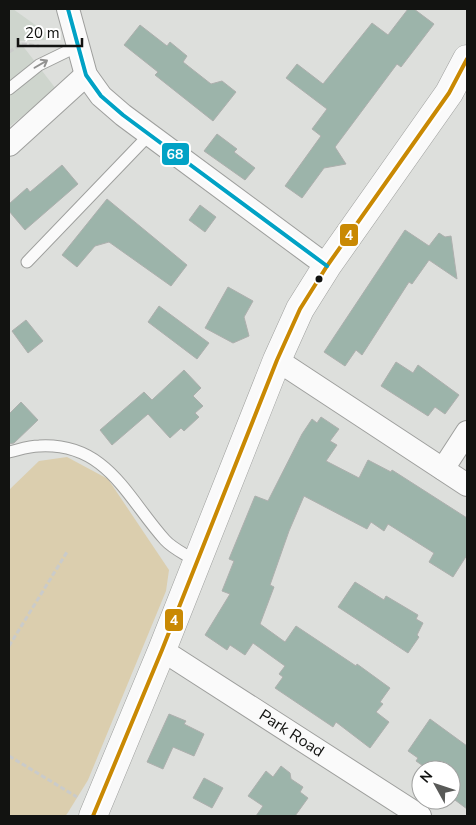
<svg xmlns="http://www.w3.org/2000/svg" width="476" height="825" font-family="'Nunito Sans',sans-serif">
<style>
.built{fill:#ced5cd}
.green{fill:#dbceae}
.building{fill:#9cb4aa;stroke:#adafad}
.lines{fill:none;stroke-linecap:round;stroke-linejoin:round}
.lane-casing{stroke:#9e9f9d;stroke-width:13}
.street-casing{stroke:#9e9f9d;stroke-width:24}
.secondary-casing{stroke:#9e9f9d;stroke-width:29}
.path{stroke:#cacbca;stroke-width:3;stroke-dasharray:5 2.5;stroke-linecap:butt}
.lane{stroke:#fafafa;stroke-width:11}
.street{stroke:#fafafa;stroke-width:22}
.secondary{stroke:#fafafa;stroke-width:28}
.bus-1-casing{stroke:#fff;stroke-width:8}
.bus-2-casing{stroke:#fff;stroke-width:8}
.bus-1{stroke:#c98903;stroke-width:4}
.bus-2{stroke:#01a2c5;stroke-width:4}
.oneway{stroke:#929291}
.bus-dot{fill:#121311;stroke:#fff;stroke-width:2}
.labels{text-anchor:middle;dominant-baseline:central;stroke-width:5;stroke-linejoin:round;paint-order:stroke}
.street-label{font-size:16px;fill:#121311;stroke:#fff}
.line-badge{stroke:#fff;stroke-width:2}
.badge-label{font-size:14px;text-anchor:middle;font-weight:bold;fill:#fff}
</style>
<rect width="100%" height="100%" fill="#dddfdc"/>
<!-- built -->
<path class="built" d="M9,9H13L48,34V40L19,41L56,89L9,127Z"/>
<!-- green -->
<path class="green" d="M67,457L108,479L169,570L166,591L88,780L67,814L65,816H9V490L39,461Z"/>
<!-- building -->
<path class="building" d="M408,9H414L434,24L401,67L397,64L335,147L346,164L324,168L302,198L285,186L321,136L312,129L327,109L286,78L297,64L323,84L372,23L388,35Z
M140,25L167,46L170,42L187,56L183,62L211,84L222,81L236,92L213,121L155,75L158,72L124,45Z
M217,134L237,149L234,152L255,168L245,180L204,151Z
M62,165L78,184L25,230L9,211V204L27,188L30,192Z
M107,199L187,265L171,286L109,242L95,246L77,267L62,255Z
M200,205L216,217L205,232L189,220Z
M405,230L429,246L439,233L445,237L451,236L457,279L429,260L412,284L409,282L362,355L356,350L345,366L324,352Z
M228,287L253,301L244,317L249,336L233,343L205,328Z
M159,306L209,343L197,359L148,322Z
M26,320L43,341L28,353L12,331Z
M396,362L413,373L418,365L459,395L445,414L435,407L428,416L381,386Z
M184,370L201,388L193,396L203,406L195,413L199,417L184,431L181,428L170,438L148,414L112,445L100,430L144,392L152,400Z
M21,402L38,420L14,443L9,444V414Z
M321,417L339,429L330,441L337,445L326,461L359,478L368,460L391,472L392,470L467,518V555L453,577L429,562L434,553L388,524L384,531L371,522L367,529L304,496L289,531L270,585L274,587L260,624L285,642L296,626L356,666L357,664L390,688L380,702L383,704L376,712L389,722L370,748L336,722L333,727L275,688L283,677L279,674L285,666L253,643L245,655L230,645L227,650L205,635L230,594L222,591L234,561L229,559L255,496L268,501L302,434L312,419L317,423Z
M355,582L384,600L386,596L418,615L416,619L423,623L417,635L419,637L408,653L338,607Z
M169,714L186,721L184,724L204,734L194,756L173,747L163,769L147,762Z
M430,719L467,746V809L451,797V770H429L416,761L418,758L408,751Z
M281,766L290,773L291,779L303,787L300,792L308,798L295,816H256L263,806L248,796L266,771L273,777Z
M204,778L223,788L212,808L193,798Z"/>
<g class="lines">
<defs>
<path id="lane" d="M9,89L39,65L78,46
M27,262L149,135
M9,452C18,450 29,446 39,446C107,442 127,498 165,540C173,549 187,555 197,562"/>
<g id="street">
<path d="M68,9L86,75L101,96L123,115L327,266"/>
<path d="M9,145L86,75"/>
<path d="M277,360L467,485"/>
<path d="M443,469L467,432"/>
<path id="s1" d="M162,650L420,816"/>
</g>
<path id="secondary" d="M93,816L162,650L277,360L300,309L327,266L449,93L467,59"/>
</defs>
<!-- lane casing -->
<use href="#lane" class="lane-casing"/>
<!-- street casing -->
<use href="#street" class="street-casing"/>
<!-- secondary casing -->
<use href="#secondary" class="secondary-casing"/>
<!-- path -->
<path class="path" d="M9,52L22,44L39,46
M9,646L67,552
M9,756L77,797"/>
<!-- lane -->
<use href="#lane" class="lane"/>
<!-- street -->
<use href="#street" class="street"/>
<!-- secondary -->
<use href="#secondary" class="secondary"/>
<defs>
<path id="bus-1" d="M93,816L162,650L277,360L300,309L327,266L449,93L467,59"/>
<path id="bus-2" d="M68,9L86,75L101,96L123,115L327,266"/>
</defs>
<!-- bus-1 casing -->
<use href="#bus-1" class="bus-1-casing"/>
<!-- bus-2 casing -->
<use href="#bus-2" class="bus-2-casing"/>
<!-- bus-1 -->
<use href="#bus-1" class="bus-1"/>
<!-- bus-2 -->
<use href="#bus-2" class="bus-2"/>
</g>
<!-- one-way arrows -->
<defs><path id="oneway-shaft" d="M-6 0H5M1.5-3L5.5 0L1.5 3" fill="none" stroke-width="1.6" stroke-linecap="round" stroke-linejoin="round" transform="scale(1.25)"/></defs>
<use class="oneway" href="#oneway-shaft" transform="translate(41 64) rotate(-30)"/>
<!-- markers -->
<circle class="bus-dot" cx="319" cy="279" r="4.5"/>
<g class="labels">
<!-- street labels -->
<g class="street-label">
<text stroke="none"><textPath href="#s1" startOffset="154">Park Road</textPath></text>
</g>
</g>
<g class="line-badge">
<rect x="161" y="142" width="29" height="24" rx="5" fill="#01a2c5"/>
<rect x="339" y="223" width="20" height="24" rx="5" fill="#c98903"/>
<rect x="164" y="608" width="20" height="24" rx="5" fill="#c98903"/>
</g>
<g class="badge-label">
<text x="175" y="159">68</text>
<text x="349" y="240">4</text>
<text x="174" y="625">4</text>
</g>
<!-- border -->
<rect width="476" height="825" fill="none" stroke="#121311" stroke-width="20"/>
<!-- north arrow -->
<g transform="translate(436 785) rotate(310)"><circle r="24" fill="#ffffff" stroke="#a0a1a0"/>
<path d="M0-4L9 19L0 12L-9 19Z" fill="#595a58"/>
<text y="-8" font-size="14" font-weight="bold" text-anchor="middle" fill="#121311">N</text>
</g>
<!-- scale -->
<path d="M18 38v8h64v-8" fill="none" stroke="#121311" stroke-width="2.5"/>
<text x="25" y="38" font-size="15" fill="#121311" stroke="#ffffff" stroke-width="4" paint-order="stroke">20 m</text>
</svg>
